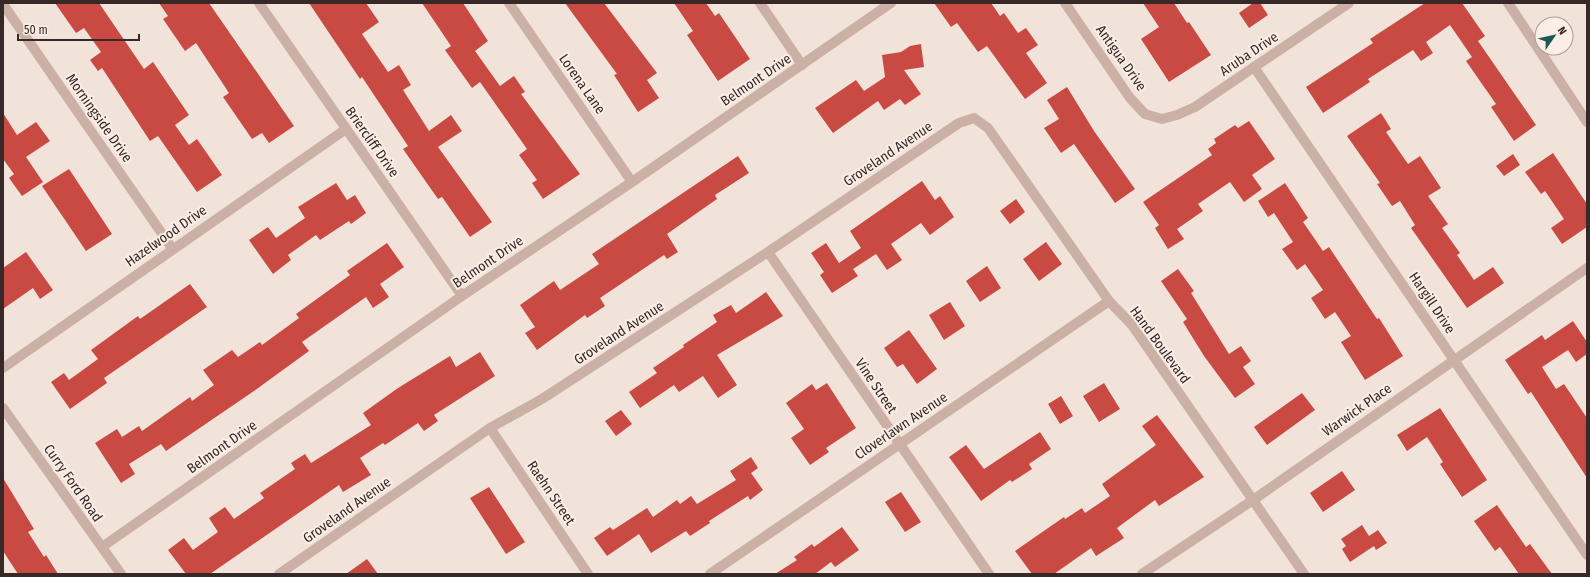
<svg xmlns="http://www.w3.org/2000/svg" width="1590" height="577" font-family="'Fira Sans Condensed',sans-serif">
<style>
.building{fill:#c94a42}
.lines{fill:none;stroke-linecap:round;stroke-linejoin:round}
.minor{stroke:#cbb0a6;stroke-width:10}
.labels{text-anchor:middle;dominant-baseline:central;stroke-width:4;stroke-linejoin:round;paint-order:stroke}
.street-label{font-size:14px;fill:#372927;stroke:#faeee7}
</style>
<rect width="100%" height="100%" fill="#f2e3da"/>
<!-- building -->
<path class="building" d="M55,3H99L144,69L153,62L189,115L175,125L189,145L197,139L222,175L197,192L158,136L150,141L102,68L98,71L90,60L101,52L84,28L76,33Z
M159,3H209L294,126L269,143L262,133L252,139L223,97L229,93L196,43L185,51L163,19L168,16Z
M309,3H366L379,22L362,34L388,72L399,65L411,85L403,90L429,131L451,115L462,131L438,147L492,222L470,237L442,197L438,199L403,149L408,146L362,77L360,79Z
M422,3H463L488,41L475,51L500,86L514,76L525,92L521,94L580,174L543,199L532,183L537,180L519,155L527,149L480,82L472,88L445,50L451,46Z
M565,3H604L657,73L647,80L659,98L638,112L614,75L617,74Z
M674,3H706L715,16L719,13L750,59L718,81L687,35L693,31Z
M934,3H991L1000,16L1004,13L1018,33L1026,28L1038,45L1026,53L1047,83L1025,99L987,46L978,52L957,23L951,27Z
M1143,3H1174L1187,23L1189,22L1211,55L1169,82L1141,39L1159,27Z
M1253,3H1260L1268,15L1249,28L1239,13Z
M1425,3H1462L1485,36L1478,41L1536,125L1514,141L1491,107L1496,104L1466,61L1472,57L1450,25L1426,42L1433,53L1421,61L1413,50L1368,79L1370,82L1323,113L1306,87L1373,43L1370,39Z
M921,44L924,67L904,70L921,94L905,105L900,99L884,110L878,101L833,133L815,108L856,80L864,91L885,77L882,55L901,52L910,46Z
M1067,87L1094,131L1135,189L1115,203L1074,144L1061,153L1044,128L1059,119L1047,100Z
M3,113L17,135L36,122L50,141L26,157L43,182L22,196L9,178L14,174L3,159Z
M1381,113L1391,129L1386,132L1408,164L1420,156L1441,188L1428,196L1448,224L1442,228L1460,253L1457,255L1474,280L1493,267L1504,283L1467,308L1411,228L1415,225L1400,201L1392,206L1377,184L1380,183L1347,136Z
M1249,121L1275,159L1252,175L1262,189L1244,202L1230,182L1198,204L1203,211L1177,229L1184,239L1168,249L1155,228L1159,225L1143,202L1212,155L1208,149L1216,143L1214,139L1235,125L1238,128Z
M1553,153L1587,204V227L1562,244L1551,228L1564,219L1545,191L1541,194L1525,172Z
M1513,154L1520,165L1504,176L1496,166Z
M738,156L749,173L715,195L717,199L667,234L678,252L667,259L664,255L600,298L605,306L587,318L585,315L537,350L525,333L535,327L520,305L554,281L560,290L599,264L592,254Z
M69,169L112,234L86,251L42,186Z
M922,181L935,200L940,196L954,217L930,235L921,223L891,244L902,260L887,270L876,254L853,269L858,276L832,293L820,275L824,272L811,253L826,243L839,263L861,248L850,231Z
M336,183L347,200L355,195L366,213L351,224L349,221L320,240L316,235L288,255L291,260L273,274L249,240L268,227L276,238L305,218L298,207Z
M1285,183L1308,218L1303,222L1323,251L1329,247L1377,319L1379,318L1403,356L1365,380L1341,342L1351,336L1335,312L1325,319L1311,298L1323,290L1305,264L1297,270L1282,249L1293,242L1274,213L1268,217L1258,201Z
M1016,199L1025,212L1010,224L1000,211Z
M1046,242L1062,264L1039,281L1023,259Z
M387,243L404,267L380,284L389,297L373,308L366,297L302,342L309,351L254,391L166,451L161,444L129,464L135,474L121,483L95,443L117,429L122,437L139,426L142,431L190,397L192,401L214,385L203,370L232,350L238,357L260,342L262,345L299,318L296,314L350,275L347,271Z
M26,252L53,290L40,299L33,288L3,309V268Z
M987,266L1001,288L980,302L966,281Z
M1178,269L1194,291L1191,293L1229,354L1241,346L1251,361L1243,367L1255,384L1235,398L1204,356L1183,322L1187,319L1161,281Z
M190,284L207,307L104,378L107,383L70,409L51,382L64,373L69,380L98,359L91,350L138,316L140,319Z
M766,292L783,316L717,355L737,385L718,398L703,376L679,392L674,385L640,408L629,392L657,373L653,368L684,347L683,345L717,322L713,315L731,305L736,313Z
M950,302L965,326L944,340L929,315Z
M1573,321L1587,342V354L1576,362L1568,350L1542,367L1556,389L1564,384L1587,418V478L1531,392L1528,394L1505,360L1542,335L1545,340Z
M909,330L937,369L917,384L903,364L897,367L884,348Z
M480,352L495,376L434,415L438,421L424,431L418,423L385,445L383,443L360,458L371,475L343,492L339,485L210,574H186L168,550L184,538L193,550L218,532L209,518L225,507L234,519L264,498L260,493L295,469L291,463L305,454L311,463L371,425L363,413L398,388L450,356L456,367Z
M827,383L856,428L826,448L829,452L810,465L791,438L804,429L786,403L812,384L816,390Z
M1104,383L1120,409L1099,422L1083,396Z
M1302,393L1315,410L1267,445L1254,427Z
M1061,396L1073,416L1060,424L1048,404Z
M1440,408L1487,480L1462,497L1440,464L1443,462L1427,437L1407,451L1397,435Z
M621,410L632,424L616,436L605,421Z
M1157,415L1204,477L1159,506L1155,500L1117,528L1124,538L1096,556L1091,548L1054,574H1032L1015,551L1064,517L1065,519L1082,508L1085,513L1110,496L1102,484L1156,445L1142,426Z
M1040,432L1051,449L1029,464L1032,469L1012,482L1010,480L981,501L949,457L966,445L984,469Z
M751,457L758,468L751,473L763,490L750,500L748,496L709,521L710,523L690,536L686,531L651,553L639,534L607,556L594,538L610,527L613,530L647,508L653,517L677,500L680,504L691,496L697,504L736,480L730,471Z
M1342,471L1355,490L1323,512L1310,493Z
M3,478L34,529L28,532L44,557L46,555L58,574H18L3,551Z
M489,487L525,542L506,554L470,498Z
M901,492L921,522L905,532L885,502Z
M1497,505L1526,547L1530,544L1552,574H1519L1500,547L1495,551L1474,521Z
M1362,525L1369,536L1378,530L1387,543L1376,550L1374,546L1350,562L1342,549L1346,546L1341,539Z
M842,527L859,550L835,567L831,562L815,574H775L797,560L794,557L812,544L814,547Z
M367,559L378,574H346Z"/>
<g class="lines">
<!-- minor -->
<path class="minor" d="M259,3L462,296
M509,3L632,182
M760,3L802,65
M1065,3L1130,98L1145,114L1162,119L1177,115L1195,107L1349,3
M1508,3L1587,122
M3,4L172,248
M1254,67L1587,555
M768,252L989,574
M3,368L346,129
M3,408L121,574
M490,428L588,574
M102,547L462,296L632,182L891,3
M279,574L490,428L542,399L768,252L959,123L974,118L988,128L1109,301L1132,325L1304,574
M710,574L1109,301
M1142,574L1253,500L1587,268"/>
</g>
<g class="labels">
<!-- street labels -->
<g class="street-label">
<text transform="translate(1249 54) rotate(-34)">Aruba Drive</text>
<text transform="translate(1121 58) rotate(55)">Antigua Drive</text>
<text transform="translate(756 80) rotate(-34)">Belmont Drive</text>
<text transform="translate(582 84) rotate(55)">Lorena Lane</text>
<text transform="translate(99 118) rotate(55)">Morningside Drive</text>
<text transform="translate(372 142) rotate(55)">Briercliff Drive</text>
<text transform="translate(888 154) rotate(-34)">Groveland Avenue</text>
<text transform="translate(166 236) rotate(-35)">Hazelwood Drive</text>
<text transform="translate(488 262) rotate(-34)">Belmont Drive</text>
<text transform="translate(1432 303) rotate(56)">Hargill Drive</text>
<text transform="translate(619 333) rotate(-33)">Groveland Avenue</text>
<text transform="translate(1160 345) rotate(54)">Hand Boulevard</text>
<text transform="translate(876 386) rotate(56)">Vine Street</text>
<text transform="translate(1357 410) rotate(-35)">Warwick Place</text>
<text transform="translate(901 426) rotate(-34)">Cloverlawn Avenue</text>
<text transform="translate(222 447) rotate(-35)">Belmont Drive</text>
<text transform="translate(73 483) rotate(55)">Curry Ford Road</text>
<text transform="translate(551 493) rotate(56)">Raehn Street</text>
<text transform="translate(347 510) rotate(-35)">Groveland Avenue</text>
</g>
</g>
<!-- border -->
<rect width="1590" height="577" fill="none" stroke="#372927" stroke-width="8"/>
<!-- north arrow -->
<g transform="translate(1554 36) rotate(56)"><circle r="19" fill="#faeee7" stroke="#ac9f9a"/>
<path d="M0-3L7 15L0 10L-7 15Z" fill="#1c5952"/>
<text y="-6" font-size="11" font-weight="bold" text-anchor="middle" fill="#372927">N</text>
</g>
<!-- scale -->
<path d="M18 34v6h121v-6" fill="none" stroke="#372927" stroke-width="2"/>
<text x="24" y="34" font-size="12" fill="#372927" stroke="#faeee7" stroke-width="3" paint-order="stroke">50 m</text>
</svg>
